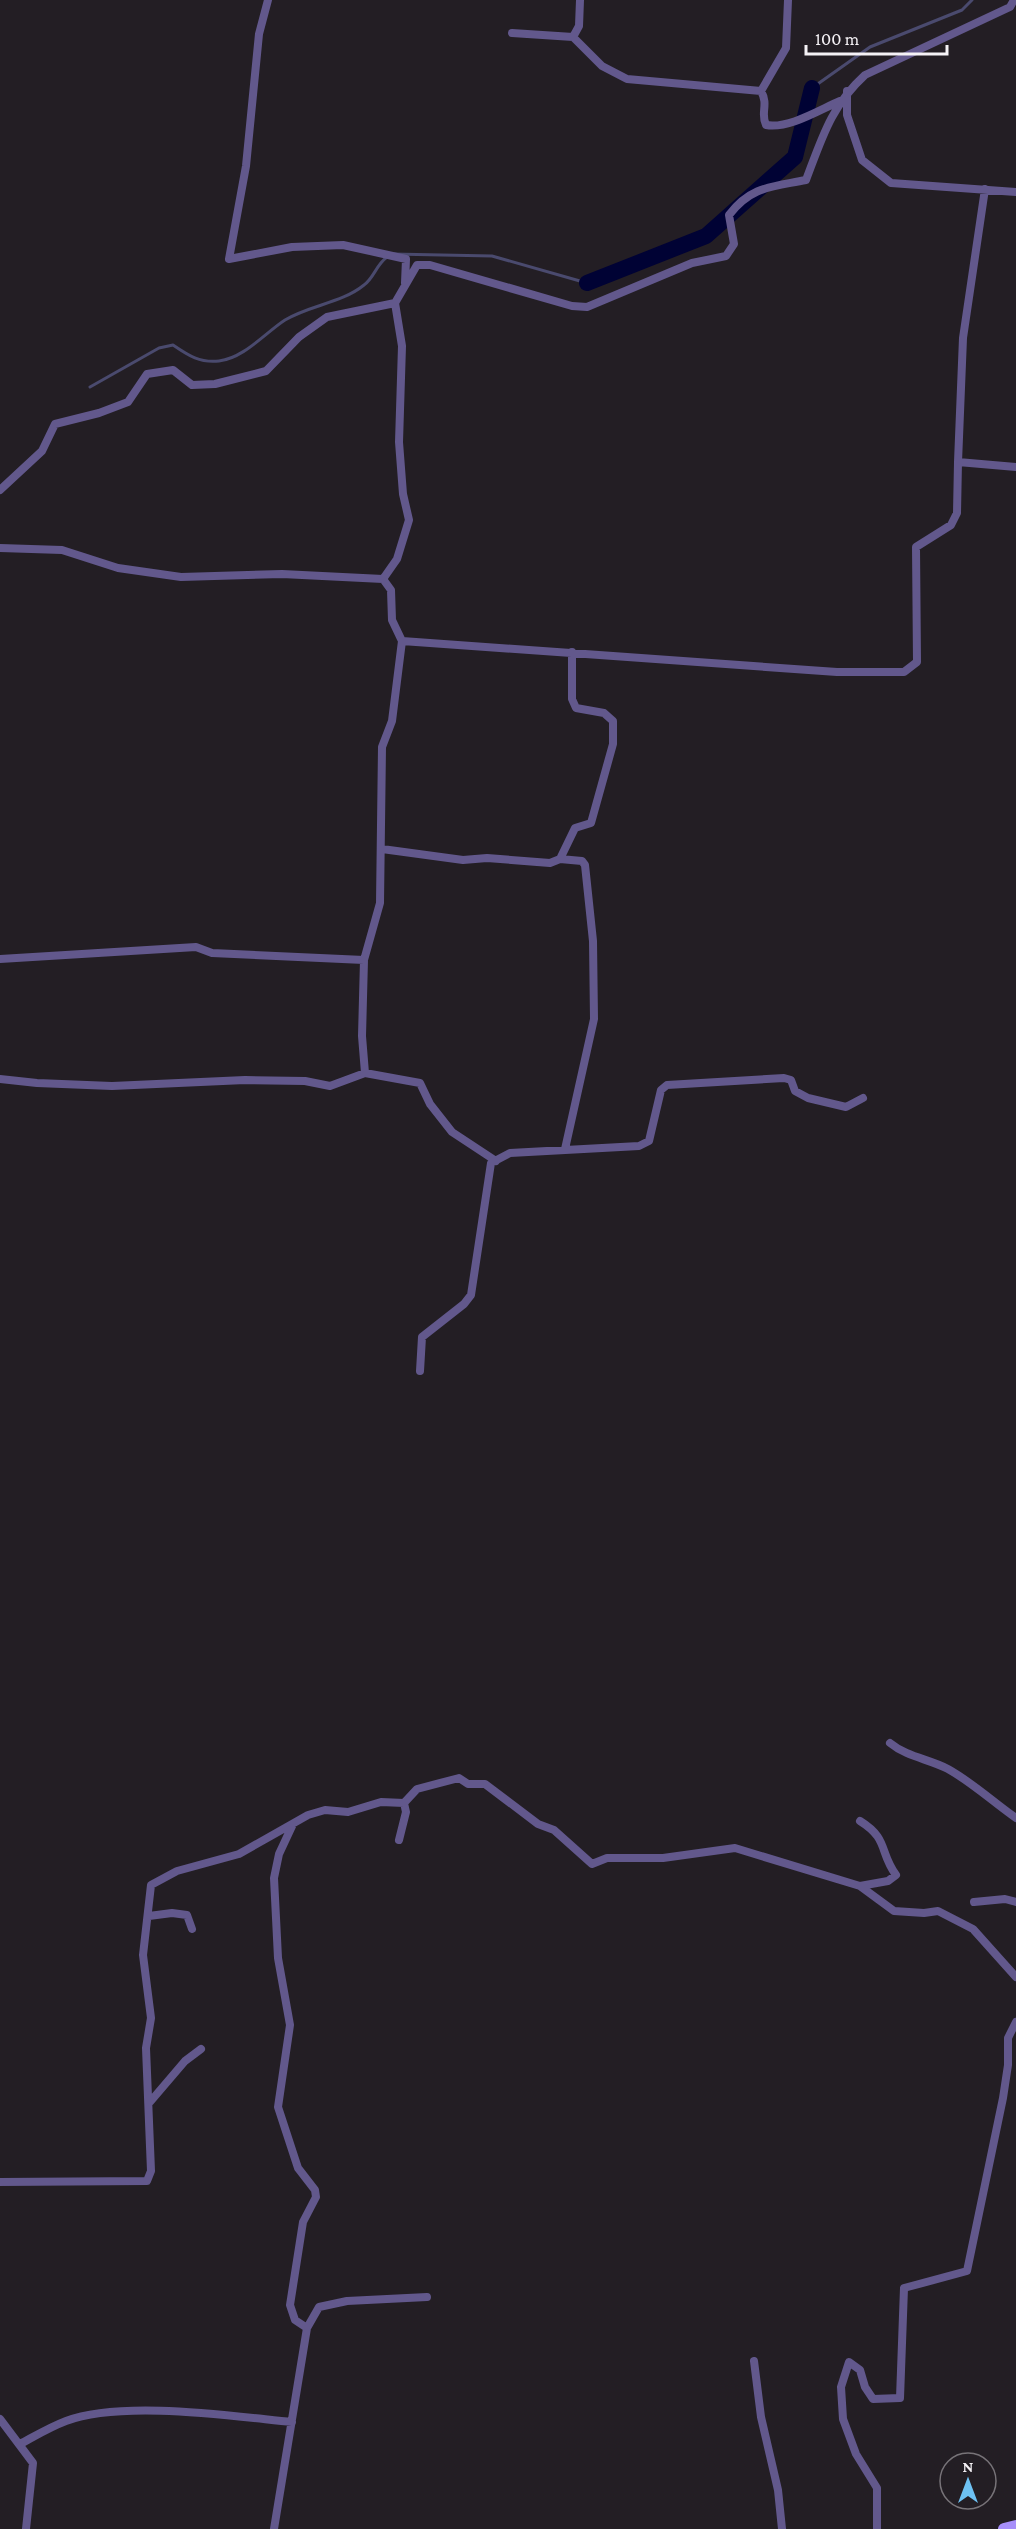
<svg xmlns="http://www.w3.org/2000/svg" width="1016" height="2529" font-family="'Crimson Pro',serif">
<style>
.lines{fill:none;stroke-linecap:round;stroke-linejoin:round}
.stream{stroke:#4a4a6e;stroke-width:3}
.river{stroke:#000234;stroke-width:16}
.street{stroke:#62588c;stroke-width:8}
.primary{stroke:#a78ffa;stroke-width:12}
</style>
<rect width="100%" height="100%" fill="#231e24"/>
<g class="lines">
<!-- stream -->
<path class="stream" d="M812,88L870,47L962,10L972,0
M392,254L492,256L587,283
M90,387L159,348L173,345C189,356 200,363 219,361C244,358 265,333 285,320C310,305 342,303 364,285C374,278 376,265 387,257"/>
<!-- river -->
<path class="river" d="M587,283L706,236L795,157L812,88"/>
<!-- street -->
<path class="street" d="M268,0L259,34L246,166L229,259L292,247L343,245L406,259L405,283
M512,33L573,37L602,66L627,79L761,91C769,105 760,113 766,125C789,129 819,110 840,101
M573,37L579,26L580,0
M761,91L786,48L788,0
M847,91V115L862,160L891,183L1016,192
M958,462L963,338L985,189
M0,490L42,451L55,424L99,413L128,402L147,374L173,370L192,385L215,384L266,371L299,337L327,317L395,303L417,265H430L572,306L587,307L692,263L726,256L734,244L729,215C751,186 772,187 806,180C822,138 831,106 865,75L1010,7L1014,0
M0,548L62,550L118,568L181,577L282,574L383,579L391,590L392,620L402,641L837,672H904L917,662L916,547L951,525L957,513L958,462L1016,467
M383,579L397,559L409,520L403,494L399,442L402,346L395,303
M382,849L463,860L487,858L550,863L560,859L575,828L591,823L613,744V721L604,713L576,708L572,699V652
M560,859L582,861L585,865L593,941L594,1019L565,1149
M0,959L196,947L212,953L364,960
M365,1073L362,1036L364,960L380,903L382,747L392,721L402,641
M0,1079L37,1083L112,1086L245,1080L305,1081L330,1086L365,1073L420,1083L430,1104L452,1132L496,1161
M420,1371L422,1337L464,1304L471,1295L491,1163L510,1153L639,1146L649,1141L661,1090L667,1085L784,1078L791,1080L795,1091L808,1098L846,1107L863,1098
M890,1743C907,1757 929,1759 948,1769C973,1783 993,1802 1016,1818
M404,1803L417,1789L459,1778L468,1784H485L538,1824L554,1830L592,1864L607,1858H663L735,1848L860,1886
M860,1821C889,1839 879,1852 896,1875L888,1881L860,1886L894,1911L924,1913L938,1911L973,1929L1016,1977
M293,1824L279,1854L274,1878L278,1958L290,2025L278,2107L298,2168L315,2190L316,2197L303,2222L290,2305L295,2320L307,2328
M399,1840L406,1812L404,1803
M974,1902L1005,1899L1016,1902
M149,1916L172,1913L187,1915L192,1929
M150,2102L185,2061L201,2049
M0,2182L147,2181L151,2171L146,2048L151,2018L143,1955L151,1885L177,1871L239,1854L308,1815L325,1810L348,1812L381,1802L404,1803
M754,2361L761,2417L778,2490L782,2529
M0,2419L33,2463L26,2529
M20,2444C35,2436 50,2427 66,2421C122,2400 231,2416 292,2422
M274,2529L307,2328L319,2307L347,2301L427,2297
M877,2529V2488L856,2454L843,2419L841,2387L849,2362L860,2370L865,2387L873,2399L900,2398L904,2288L967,2271L1003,2098L1008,2065V2038L1016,2022"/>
<!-- primary -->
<path class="primary" d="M1004,2529L1016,2526"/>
</g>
<!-- north arrow -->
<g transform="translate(968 2481)"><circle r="28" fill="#231e24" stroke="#777378" stroke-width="1.5"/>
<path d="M0-4.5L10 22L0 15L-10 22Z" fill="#6ec2f3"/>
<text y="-9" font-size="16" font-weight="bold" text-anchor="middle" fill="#f5f2f6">N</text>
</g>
<!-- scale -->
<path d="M806 45v9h141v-9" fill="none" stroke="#f5f2f6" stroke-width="3"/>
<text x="815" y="45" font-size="18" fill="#f5f2f6" stroke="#231e24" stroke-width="4.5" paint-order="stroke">100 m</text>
</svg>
